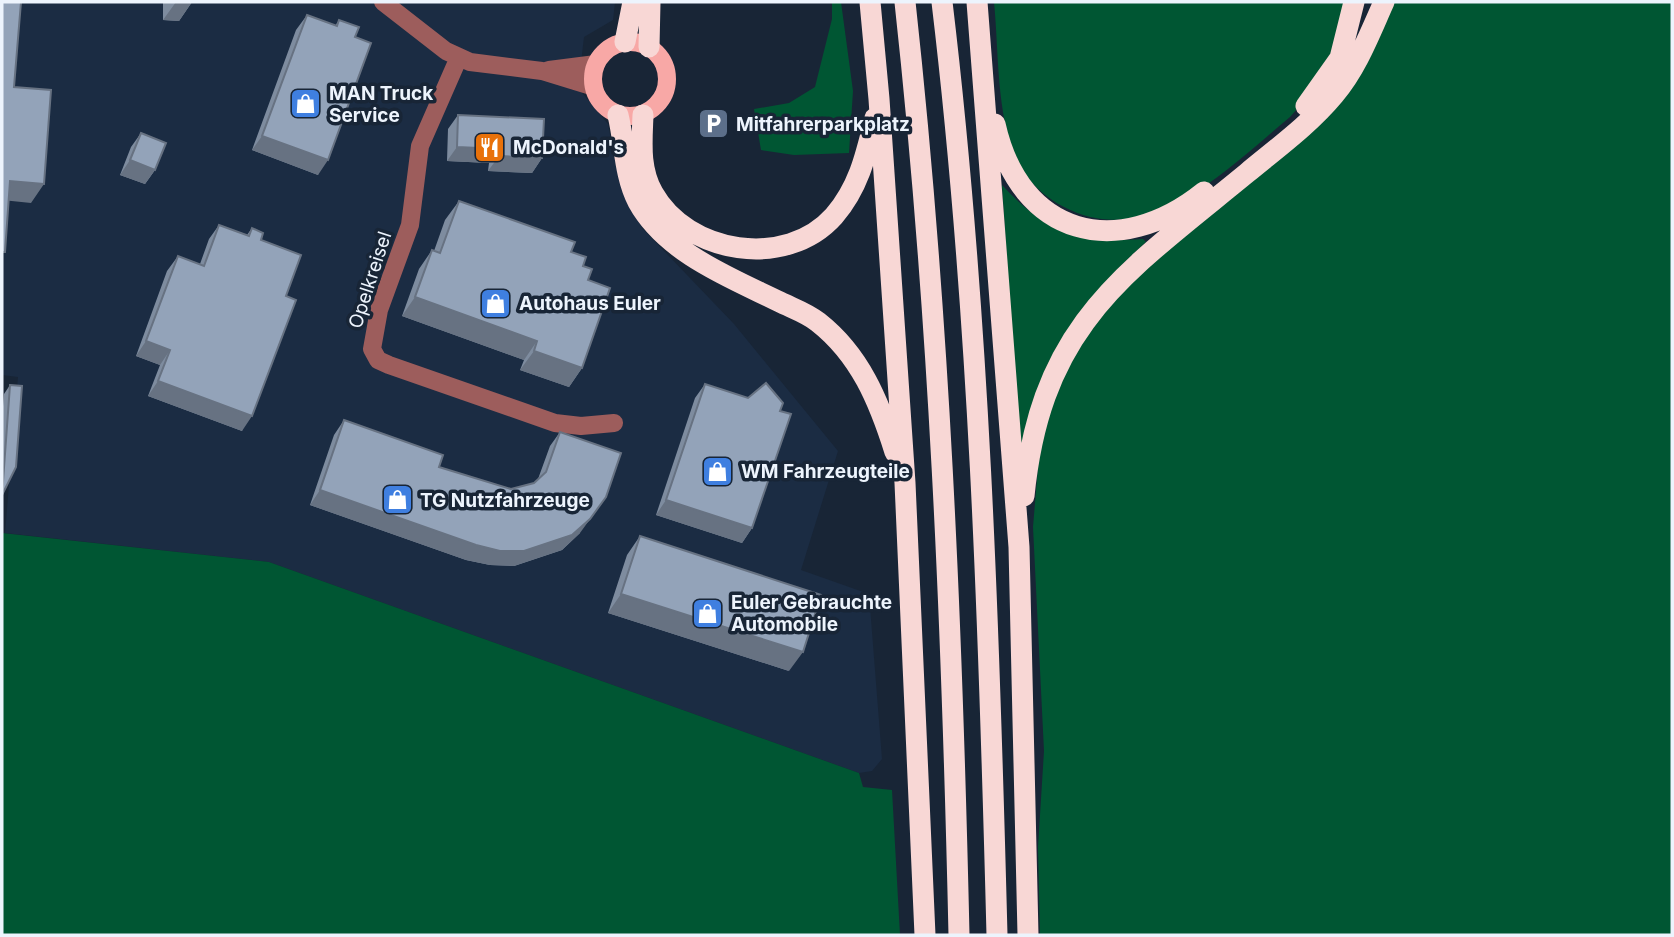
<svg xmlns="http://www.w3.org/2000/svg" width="1674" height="937" font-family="Inter,sans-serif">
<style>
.built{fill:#1b2c43}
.green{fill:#005633}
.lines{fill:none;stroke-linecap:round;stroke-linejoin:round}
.minor{stroke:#9d5d5c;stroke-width:18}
.major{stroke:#f8a8a6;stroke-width:18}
.highway{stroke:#f8d7d5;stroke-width:21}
.wall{fill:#7e8c9f}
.shaded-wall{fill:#677282}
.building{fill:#93a3b9;stroke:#677282;stroke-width:2}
.labels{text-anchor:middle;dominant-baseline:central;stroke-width:7;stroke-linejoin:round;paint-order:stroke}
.poi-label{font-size:19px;font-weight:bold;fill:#edf4fd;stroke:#182536;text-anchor:start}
.street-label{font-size:19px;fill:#edf4fd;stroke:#182536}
</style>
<rect width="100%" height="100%" fill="#182536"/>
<!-- built -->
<path class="built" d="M2,2H615L613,20L584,37L578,88L608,124L616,167L642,228L734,324L838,451L801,570L869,594L882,759L872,771L859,773L269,562L5,533L18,377L2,375Z"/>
<!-- green -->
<path class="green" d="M832,2H841L853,91L849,153L794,155L761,150L754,109L789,103L815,87L832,19Z
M994,2H1346L1343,36L1304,101L1290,117C1229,167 1150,252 1064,207C1045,197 1025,180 1016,159C996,112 999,53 994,2Z
M1390,2H1672V935H1040L1038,847L1044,751L1033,527L1041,431L1069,357L1134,275L1312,129Z
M1002,185C1046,232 1078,244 1143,239L1146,242C1081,301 1040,357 1023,445L1019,444Z
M2,533L269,562L859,773L863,787L892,790L900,935H2Z"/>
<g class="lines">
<!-- minor -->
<path class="minor" d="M383,2L446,51L470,62L542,71L594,87
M459,57L420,146L410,225L379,310L372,349L378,360L389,365L555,423L581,426L614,423
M549,70L596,64"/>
<!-- major -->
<path class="major" d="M593 79a37 37 0 1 1 74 0a37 37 0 1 1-74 0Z"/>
<!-- highway -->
<path class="highway" d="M870,2L879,99L905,483L925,935
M905,2C939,312 952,623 959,935
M942,2C979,311 989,624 997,935
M977,2L1019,547L1028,935
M625,42L633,2
M649,47L650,2
M1306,106L1340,58L1354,2
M618,115C625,144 624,175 638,202C666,253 731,278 780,302C792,308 807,313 818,322C860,355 879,401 895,452
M643,115C642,142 639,168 653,193C687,254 786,270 834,216C859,187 866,155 875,118
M995,124C1020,237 1118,261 1204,192
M1024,496C1041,324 1124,274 1247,173C1277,148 1309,125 1334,95C1357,68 1370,33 1384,2"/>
</g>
<!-- wall -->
<path class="wall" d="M163,2H192L179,21L163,20Z
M307,15L335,26L339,20L355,37L318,175L252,150L296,30Z
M458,115L542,158L532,173L488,171L489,163L447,161L448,129Z
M141,133L155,170L145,184L120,175L131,147Z
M459,201L571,252L583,266L588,280L582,368L569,387L520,370L524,360L402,316L419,269L432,250L434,251L445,220Z
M219,225L247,235L252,228L261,240L286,296L242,431L148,396L160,365L136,356L167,271L178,256L200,264L209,239Z
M705,384L780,411L752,528L742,543L656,515L695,398Z
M10,385L16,467L2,495V419L4,394Z
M344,420L439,467L511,489L534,483L538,479L550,446L560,432L580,533L562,550L514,566L490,565L466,560L310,505L334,435Z
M640,536L789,671L608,613L627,555Z"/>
<!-- shaded-wall -->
<path class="shaded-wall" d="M176,2H192L179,21L163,20Z
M262,136L328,160L318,175L252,150Z
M457,147L499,149L489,163L447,161Z
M499,156L542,158L532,173L488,171Z
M130,160L155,170L145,184L120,175Z
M10,181L44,184L31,203L2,200Z
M415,297L537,341L524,360L402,316Z
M146,341L170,350L160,365L136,356Z
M534,351L582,368L569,387L520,370Z
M158,381L252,416L242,431L148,396Z
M320,490L606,497L580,533L562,550L514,566L490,565L466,560L310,505Z
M666,500L752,528L742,543L656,515Z
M621,594L803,652L789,671L608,613Z"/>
<!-- building -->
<path class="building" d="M2,2H21L14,87L51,90L44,184L10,181L5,252H2Z
M307,15L337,26L339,20L359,27L355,37L371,43L328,160L262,136Z
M458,115L544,119L542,158L499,156V149L457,147Z
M141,133L166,143L155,170L130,160Z
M459,201L575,242L571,252L586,257L583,266L592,269L588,280L610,288L582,368L534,351L537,341L415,297L432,250L440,253Z
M219,225L249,236L252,228L263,233L261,240L301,255L286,296L296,300L252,416L158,381L170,350L146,341L178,256L204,266Z
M766,383L783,403L780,411L791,414L752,528L666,500L705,384L748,398Z
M10,385L22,386L16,467L2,495Z
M344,420L443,455L439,467L511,489L534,483L546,472L560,432L621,453L606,497L590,519L572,535L524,551H500L476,545L320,490Z
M640,536L821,595L803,652L621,594Z"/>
<!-- icons -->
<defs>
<symbol id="shop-square" viewBox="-11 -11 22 22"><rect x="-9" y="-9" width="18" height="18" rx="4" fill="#3f7fe0" stroke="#182536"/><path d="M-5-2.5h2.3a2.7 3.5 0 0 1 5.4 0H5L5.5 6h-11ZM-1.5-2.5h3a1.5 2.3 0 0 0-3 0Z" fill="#fff"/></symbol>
<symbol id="parking-square" viewBox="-11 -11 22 22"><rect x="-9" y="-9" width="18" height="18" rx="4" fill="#5c6f8a" stroke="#182536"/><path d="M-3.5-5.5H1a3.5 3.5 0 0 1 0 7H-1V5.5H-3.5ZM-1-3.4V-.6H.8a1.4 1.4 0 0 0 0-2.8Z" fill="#fff"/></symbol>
<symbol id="restaurant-square" viewBox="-11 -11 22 22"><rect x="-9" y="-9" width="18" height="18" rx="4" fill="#e8710a" stroke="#182536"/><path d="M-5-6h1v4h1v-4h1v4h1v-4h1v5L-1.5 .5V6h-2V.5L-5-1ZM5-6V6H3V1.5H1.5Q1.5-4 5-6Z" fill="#fff"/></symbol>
</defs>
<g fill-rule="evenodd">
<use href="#shop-square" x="288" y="86" width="35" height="35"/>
<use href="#parking-square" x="696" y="106" width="35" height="35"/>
<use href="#restaurant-square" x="472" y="130" width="35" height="35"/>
<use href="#shop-square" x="478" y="286" width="35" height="35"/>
<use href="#shop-square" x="700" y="454" width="35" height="35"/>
<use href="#shop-square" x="380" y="482" width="35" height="35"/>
<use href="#shop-square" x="690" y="596" width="35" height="35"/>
</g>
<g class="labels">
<!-- poi labels -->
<g class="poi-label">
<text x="329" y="93">MAN Truck<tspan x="329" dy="22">Service</tspan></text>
<text x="736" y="124">Mitfahrerparkplatz</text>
<text x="513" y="147">McDonald's</text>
<text x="519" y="303">Autohaus Euler</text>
<text x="741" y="471">WM Fahrzeugteile</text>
<text x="420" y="500">TG Nutzfahrzeuge</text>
<text x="731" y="602">Euler Gebrauchte<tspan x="731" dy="22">Automobile</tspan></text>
</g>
<!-- street labels -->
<g class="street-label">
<text transform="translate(370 280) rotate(-72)">Opelkreisel</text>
</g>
</g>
<!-- border -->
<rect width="1674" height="937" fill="none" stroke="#edf4fd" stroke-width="7"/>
</svg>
